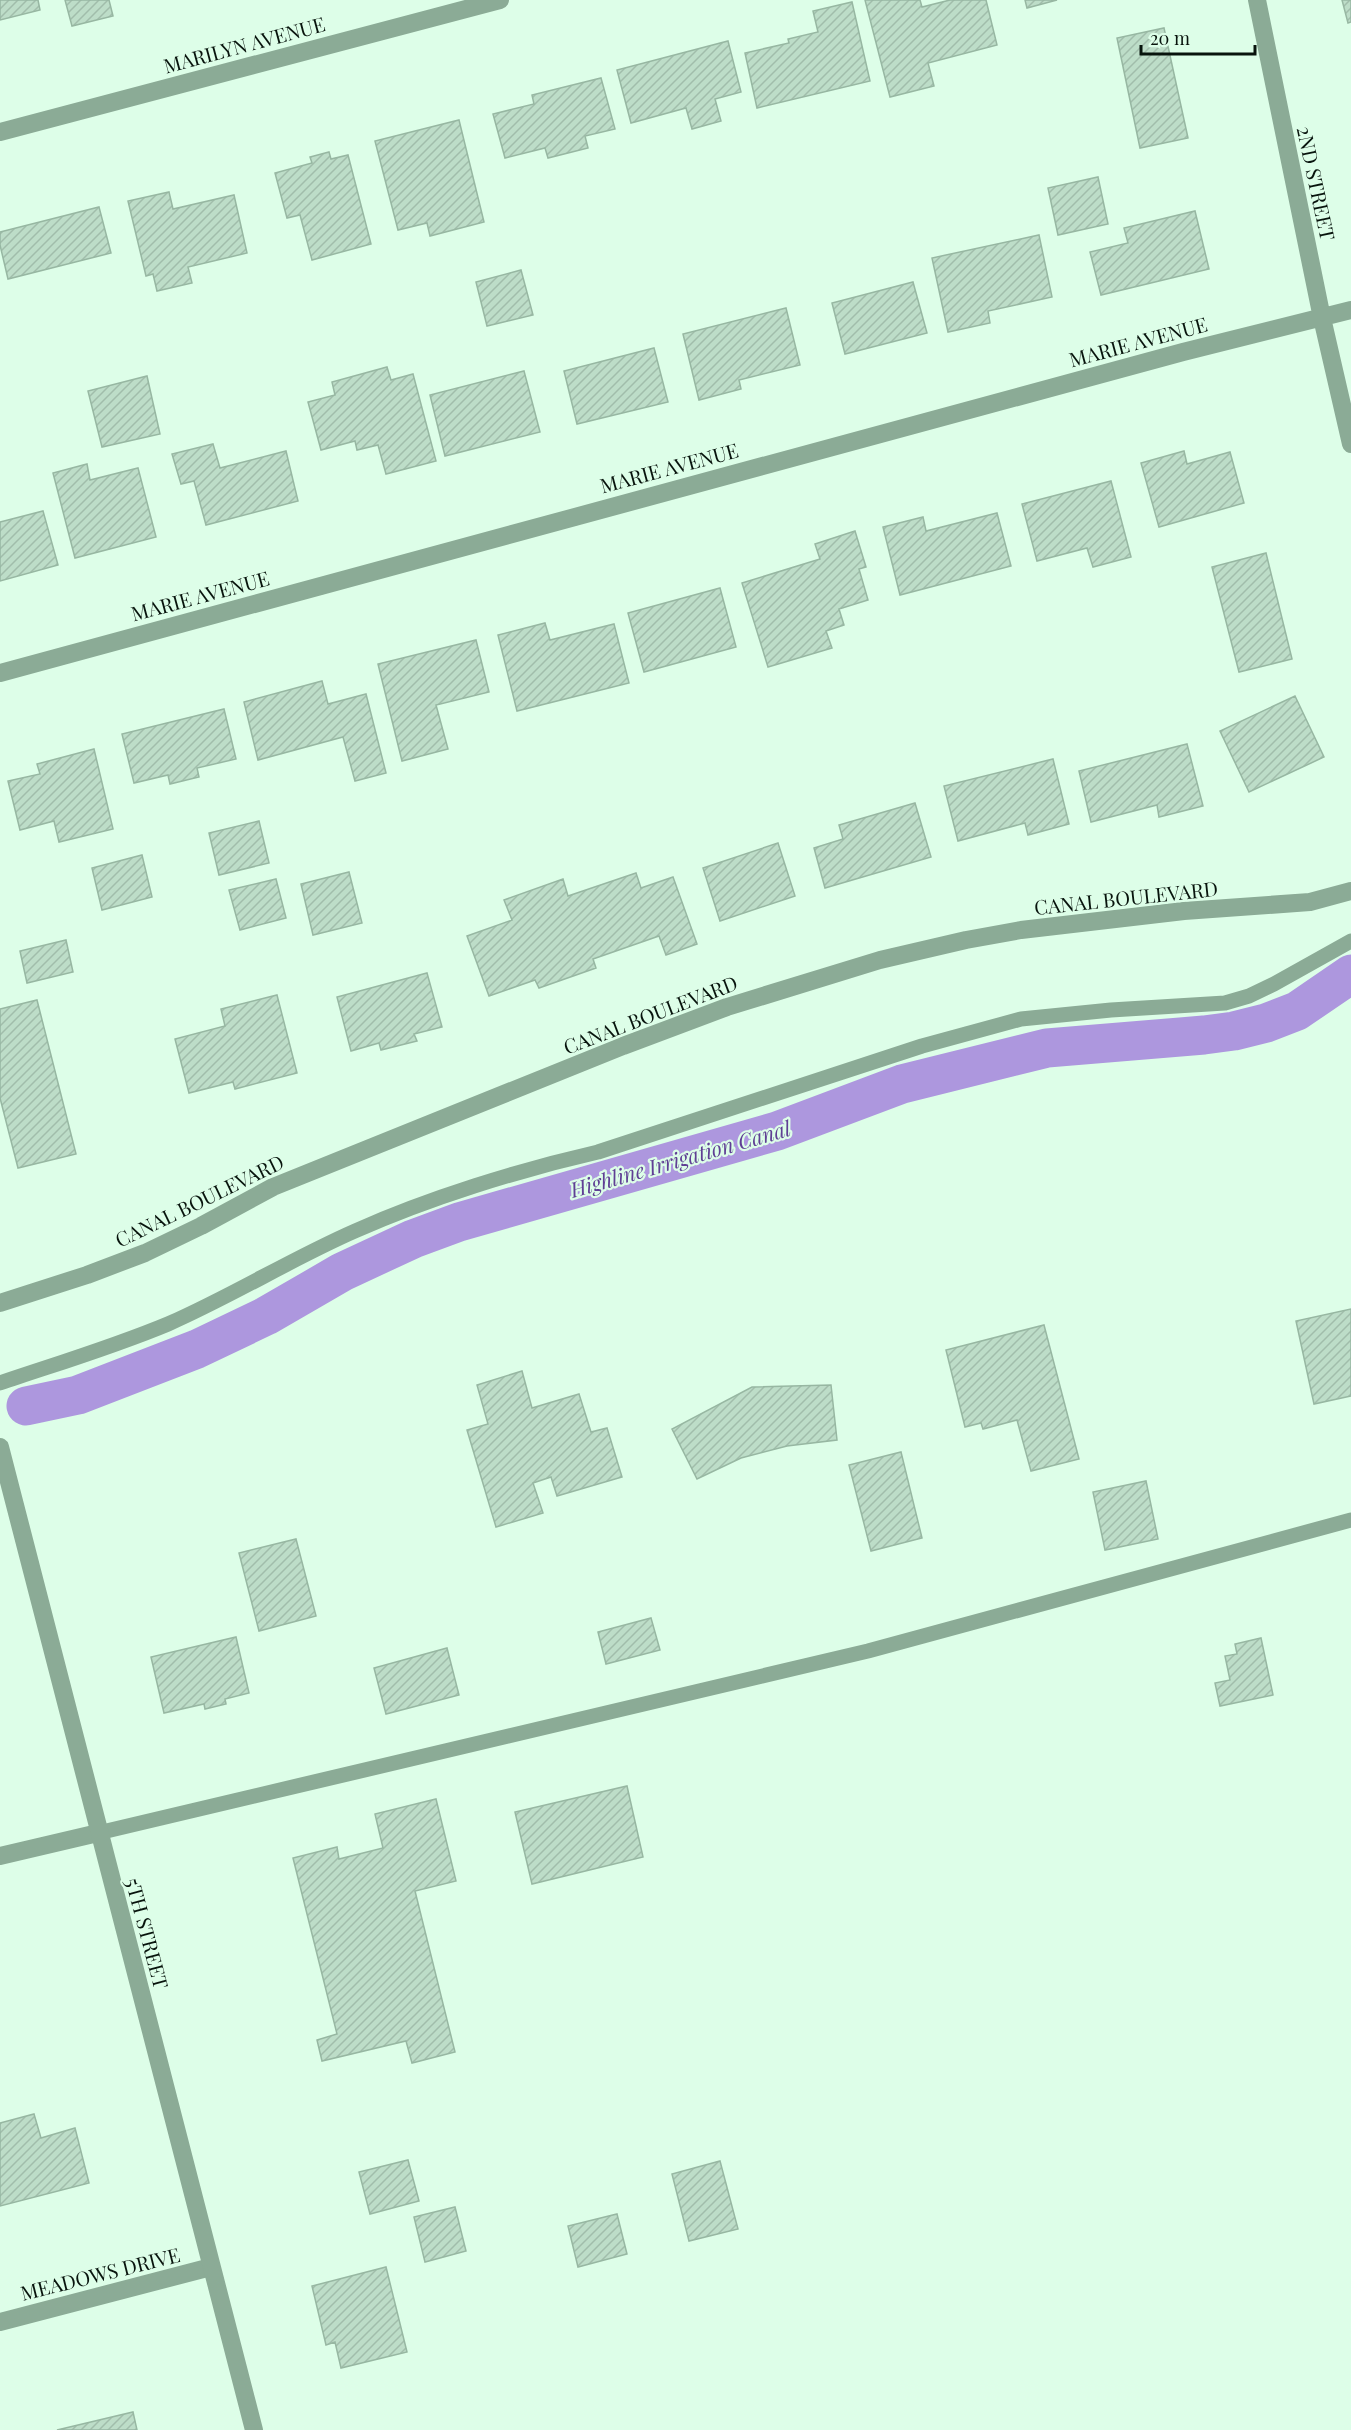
<svg xmlns="http://www.w3.org/2000/svg" width="1351" height="2430" font-family="'Playfair Display',serif">
<style>
.lines{fill:none;stroke-linecap:round;stroke-linejoin:round}
.canal{stroke:#ad97de;stroke-width:39}
.building{fill:url(#building-hatch);stroke:#97b7a2;stroke-width:1.5}
.service{stroke:#8bab96;stroke-width:15}
.minor{stroke:#8bab96;stroke-width:18}
.tertiary{stroke:#8bab96;stroke-width:18}
.labels{text-anchor:middle;dominant-baseline:central;stroke-width:4.5;stroke-linejoin:round;paint-order:stroke}
.street-label{font-size:20px;fill:#08140d;stroke:#ddfee8}
.water-label{font-size:21px;font-style:italic;fill:#5f3f94;stroke:#ddfee8}
</style>
<defs>
<pattern id="building-hatch" width="6" height="6" patternUnits="userSpaceOnUse" patternTransform="scale(1.5)"><rect width="6" height="6" fill="#bdddc8"/><path d="M-1 1l2-2M0 6l6-6M5 7l2-2" fill="none" stroke="#a1bdab"/></pattern>
</defs>
<rect width="100%" height="100%" fill="#ddfee8"/>
<g class="lines">
<!-- canal -->
<path class="canal" d="M26,1406L78,1395L197,1349L266,1316L342,1272L413,1239L459,1222L777,1131L902,1084L1047,1048L1204,1035L1234,1031L1266,1023L1297,1011L1351,974"/>
</g>
<!-- building -->
<path class="building" d="M0,0H38L40,10L0,20Z
M65,0H109L113,16L72,26Z
M865,0H920L922,7L950,0H986L997,45L928,63L934,86L890,97Z
M1025,0H1057L1027,8Z
M1342,0H1351V22L1348,23Z
M852,2L870,81L757,108L745,53L789,43L788,39L818,32L813,11Z
M1164,28L1188,138L1140,148L1117,38Z
M728,41L741,92L715,99L721,121L692,129L686,108L631,123L617,70Z
M601,78L615,129L585,136L588,148L548,158L545,148L505,158L493,114L534,104L532,95Z
M459,120L484,222L430,236L427,223L398,230L375,141Z
M329,152L331,159L348,155L371,244L312,260L300,215L287,218L275,173L312,163L310,157Z
M1098,177L1108,224L1058,235L1048,188Z
M169,192L173,209L234,195L247,253L188,267L192,283L157,291L153,274L146,276L128,201Z
M99,207L111,253L8,279L0,245V232Z
M1195,211L1209,269L1101,295L1090,252L1128,243L1124,228Z
M1039,235L1052,297L988,311L990,323L948,332L932,258Z
M521,270L533,315L487,326L476,282Z
M913,282L927,333L845,354L832,303Z
M786,308L800,365L739,380L741,389L699,400L683,334Z
M654,348L668,402L577,424L564,371Z
M387,367L391,380L413,374L436,461L386,474L378,445L357,450L355,441L321,450L308,402L335,395L332,382Z
M524,371L540,432L445,456L430,395Z
M147,376L160,434L102,447L88,391Z
M213,444L220,468L286,451L298,501L206,525L194,481L181,484L172,454Z
M1184,451L1187,464L1230,452L1244,503L1159,527L1141,463Z
M87,464L90,480L138,468L156,537L75,558L53,473Z
M1111,481L1131,557L1093,567L1087,548L1037,561L1022,504Z
M43,511L58,565L0,581V522Z
M997,513L1011,566L900,595L883,527L923,517L926,531Z
M855,531L866,567L859,569L868,600L839,609L844,625L826,631L832,648L768,667L742,583L820,559L815,544Z
M1266,553L1292,659L1239,672L1212,567Z
M720,588L736,647L644,672L628,613Z
M545,623L550,640L614,624L629,683L517,711L498,635Z
M476,640L489,692L436,705L448,749L402,761L378,664Z
M322,681L328,704L366,694L386,773L355,781L343,737L258,760L244,702Z
M1295,696L1324,757L1249,792L1220,731Z
M224,709L236,759L197,768L199,777L170,784L168,775L134,783L122,734Z
M1187,744L1203,806L1159,817L1157,805L1091,822L1079,771Z
M94,749L113,829L59,842L54,821L20,830L8,781L40,774L37,764Z
M1053,759L1069,824L1028,835L1025,823L958,841L944,786Z
M915,803L931,857L825,888L814,848L843,839L839,825Z
M259,821L269,863L219,875L209,833Z
M778,843L795,896L720,921L703,868Z
M142,855L152,897L102,910L92,868Z
M349,872L362,923L313,935L301,884Z
M636,873L641,888L673,877L697,944L666,955L659,936L593,959L596,968L539,988L535,980L489,996L467,936L512,920L504,900L563,879L568,896Z
M276,879L286,918L240,930L229,890Z
M66,940L73,972L27,983L20,951Z
M427,973L442,1027L414,1034L417,1041L381,1050L379,1043L351,1051L337,997Z
M277,995L297,1073L235,1089L233,1082L189,1093L175,1039L225,1026L221,1009Z
M37,1000L76,1154L18,1168L0,1098V1009Z
M1351,1309V1396L1314,1404L1296,1321Z
M1044,1325L1079,1459L1031,1471L1017,1420L983,1429L981,1423L965,1427L946,1350Z
M522,1371L532,1408L579,1394L591,1432L607,1428L622,1477L557,1496L551,1477L533,1483L543,1513L496,1527L467,1430L488,1424L477,1385Z
M831,1385L837,1440L787,1446L741,1458L697,1479L672,1429L752,1387Z
M901,1452L922,1538L871,1551L849,1465Z
M1146,1481L1158,1539L1105,1550L1093,1492Z
M296,1539L316,1616L259,1631L239,1553Z
M651,1618L660,1650L606,1664L598,1632Z
M236,1637L249,1693L225,1699L226,1704L205,1709L204,1704L164,1713L151,1657Z
M1261,1638L1273,1695L1220,1706L1215,1683L1230,1680L1225,1656L1237,1654L1235,1644Z
M447,1648L459,1695L386,1714L374,1668Z
M627,1786L643,1857L532,1884L515,1812Z
M436,1799L456,1881L415,1891L455,2052L412,2063L406,2041L322,2061L317,2040L337,2034L293,1858L337,1847L339,1859L383,1848L375,1814Z
M34,2114L41,2138L75,2128L89,2183L0,2206V2123Z
M408,2160L419,2201L370,2214L359,2172Z
M720,2161L738,2229L689,2241L672,2174Z
M455,2207L466,2251L425,2262L414,2217Z
M617,2214L627,2254L578,2267L568,2226Z
M386,2267L407,2352L341,2368L335,2342L326,2345L312,2286Z
M133,2412L137,2430H57Z"/>
<g class="lines">
<!-- service -->
<path class="service" d="M0,1383C56,1364 113,1347 168,1324C232,1296 291,1259 355,1231C429,1198 519,1170 598,1152L922,1046L1021,1019L1111,1010L1225,1003L1249,996L1274,984L1351,941
M98,1833L868,1651L1351,1520"/>
<!-- minor -->
<path class="minor" d="M1257,0L1322,318L1351,444
M0,132L500,0
M0,673L1183,352L1351,310
M0,1303L87,1275L145,1253L201,1226L273,1187L623,1046L727,1007L880,960L966,940L1021,930L1184,911L1310,902L1351,891
M0,1856L98,1833
M0,2322L211,2267"/>
<!-- tertiary -->
<path class="tertiary" d="M0,1447L254,2430"/>
</g>
<g class="labels">
<!-- street labels -->
<g class="street-label">
<text transform="translate(244 44) rotate(-15)">MARILYN AVENUE</text>
<text transform="translate(1317 183) rotate(78)">2ND STREET</text>
<text transform="translate(1138 341) rotate(-15)">MARIE AVENUE</text>
<text transform="translate(669 467) rotate(-15)">MARIE AVENUE</text>
<text transform="translate(200 595) rotate(-15)">MARIE AVENUE</text>
<text transform="translate(1126 897) rotate(-6)">CANAL BOULEVARD</text>
<text transform="translate(650 1014) rotate(-21)">CANAL BOULEVARD</text>
<text transform="translate(199 1200) rotate(-26)">CANAL BOULEVARD</text>
<text transform="translate(148 1933) rotate(75)">5TH STREET</text>
<text transform="translate(100 2273) rotate(-14)">MEADOWS DRIVE</text>
</g>
<!-- water labels -->
<g class="water-label">
<text transform="translate(680 1158) rotate(-16)">Highline Irrigation Canal</text>
</g>
</g>
<!-- scale -->
<path d="M1141 45v9h114v-9" fill="none" stroke="#08140d" stroke-width="3"/>
<text x="1150" y="45" font-size="18" fill="#08140d" stroke="#ddfee8" stroke-width="4.5" paint-order="stroke">20 m</text>
</svg>
